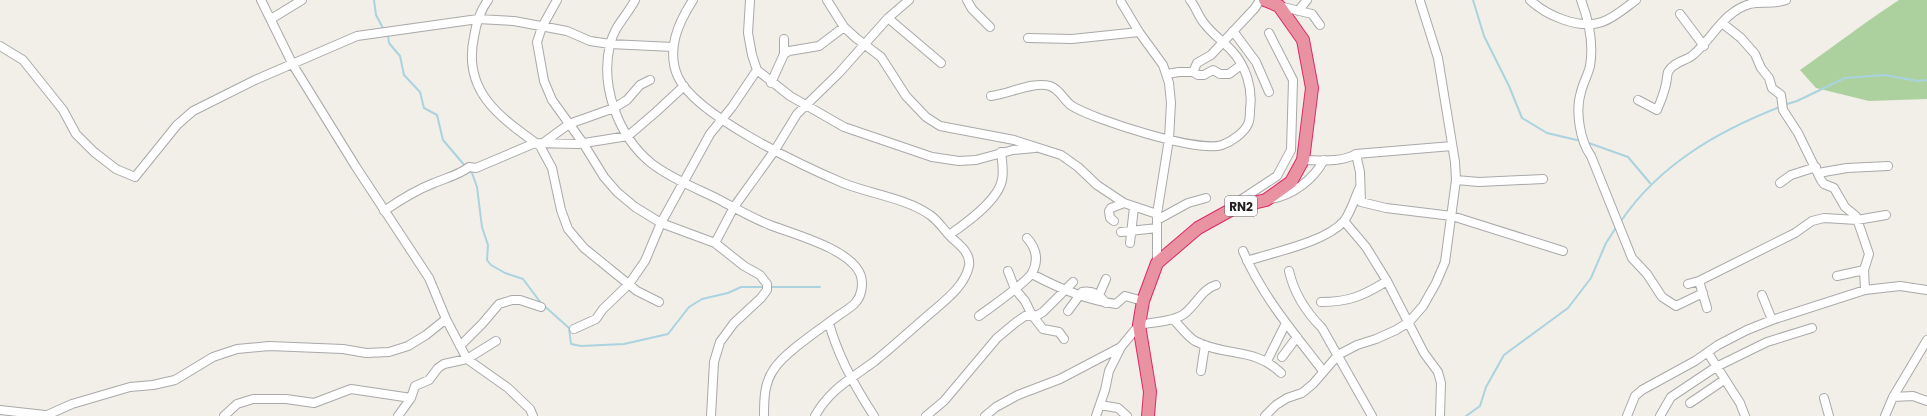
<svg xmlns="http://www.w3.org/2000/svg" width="1927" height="416" font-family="Poppins,sans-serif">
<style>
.forest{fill:#add19e}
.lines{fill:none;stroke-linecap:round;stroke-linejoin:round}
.stream{stroke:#aad3df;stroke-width:2}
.minor-casing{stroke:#a9a9a9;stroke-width:10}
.highway-casing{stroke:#dc2a67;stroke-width:14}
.minor{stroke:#fff;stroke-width:8}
.highway{stroke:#e892a2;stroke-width:12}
.labels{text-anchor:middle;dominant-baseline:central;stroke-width:3.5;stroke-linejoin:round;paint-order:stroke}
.shield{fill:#fff;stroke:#646464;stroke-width:1}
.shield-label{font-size:12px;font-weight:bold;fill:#222}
</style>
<rect width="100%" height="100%" fill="#f2efe9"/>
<!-- forest -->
<path class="forest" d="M1899,0H1927V99L1869,101L1816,88L1800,70C1833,47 1865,22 1899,0Z"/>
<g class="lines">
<!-- stream -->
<path class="stream" d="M374,0L376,15L384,30
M1473,0L1484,36L1509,86L1522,118L1547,133L1581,141
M388,35L389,43L400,56L404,75L420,92L424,108L437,115L443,140L466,167
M1784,105L1797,101L1845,78L1884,75L1918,81L1927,80
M1586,142L1628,157L1650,183
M468,170L472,173L477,187L482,227L488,245L487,260L491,265L505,273L523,279L541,303L569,328L571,344L581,346L624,344L668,334L689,307L702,299L728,293L741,287H765
M1621,221C1659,165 1718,131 1780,107
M769,287H820
M1466,416L1480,406L1486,387L1504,355L1568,308L1591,278L1606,243L1617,226"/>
<defs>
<path id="minor" d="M261,0L293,65L356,167L429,278L446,319L467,359L508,388L530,409L533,416
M488,0C480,11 476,24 474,37C462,92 501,118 540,146L552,168L561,210L568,229L584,248L637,291L659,302
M557,0L542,27L537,42L544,81L552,100L583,143L604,177L617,192L635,207L661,223L715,243L744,266L760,275L767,284V290L761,298L734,323L720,342L714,362L711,416
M635,0C627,16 614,26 610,45C600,86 618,136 651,163C670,178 696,188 718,199C735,208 752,218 770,225C793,234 852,249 861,276C863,284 862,295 856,302C852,307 845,311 839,315C822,328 785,352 774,369C764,383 764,400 764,416
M693,0C678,23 666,50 678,77C696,116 803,166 843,183C870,194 906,198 930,215C939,221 945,232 953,239C961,246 971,254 969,266C965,285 947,299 933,311C913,328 895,345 875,361C851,379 830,389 815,416
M750,0L748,33L752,55L757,70L790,96L844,127L932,157L959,161L976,160L1013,150L1035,148
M827,0L844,27L856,38L881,57L906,96L926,117L940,126L1014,140L1061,155L1078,167L1097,185L1124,203L1157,214
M967,0L972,9L990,27
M1530,0C1546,15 1579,30 1602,22C1614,18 1625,8 1636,0
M1581,0C1589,21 1594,43 1590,66C1588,75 1583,83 1581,92C1575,111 1580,141 1591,156L1632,258L1647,274L1662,297L1676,306L1703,293
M1121,2L1139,32L1163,65L1169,83L1171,103L1169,139L1157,214V263
M1279,6L1312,14L1320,25
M1298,11L1307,0
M1680,14L1704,46
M888,18L941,63
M271,19L302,0
M1722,23L1741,38L1755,54L1761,68L1769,78L1772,88L1781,95L1783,110L1798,133L1821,180L1824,184L1834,188L1845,207L1856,216L1869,254L1864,270L1865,290
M1233,31L1256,62L1269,92
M1028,38L1072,39L1139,32
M0,46L23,60L63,110L76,134L94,152L116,169L135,177L177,125L193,111L255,80L357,36L478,19L514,21L567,31L590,41L610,44L673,47
M784,54V39
M1193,72L1197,63L1211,55L1255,8L1260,0
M1167,74L1179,72H1193L1198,75H1204L1213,70L1220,74H1229L1241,65
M771,83L784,54L789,51L819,46L844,27
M991,96C1008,94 1034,81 1050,86C1061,90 1063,100 1072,106C1095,120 1198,153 1222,145C1231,142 1244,133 1248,124C1250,120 1250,114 1250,109C1253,89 1246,66 1232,51C1223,41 1212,34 1204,23C1198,16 1196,7 1190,0
M1638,100L1657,110C1661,101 1664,93 1666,84C1667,80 1667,75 1668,72C1673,62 1686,61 1693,55C1712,39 1724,11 1750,4C1762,1 1772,5 1786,0
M543,143L569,124L614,108L627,100L640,85L650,80
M1356,154L1360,172L1361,202L1386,208L1452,216L1563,251
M1303,160C1320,160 1340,163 1356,154L1452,146
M1818,173L1847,168L1888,166
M1456,180L1479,182L1543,179
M1780,183L1791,175L1816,167
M1271,199C1293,195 1313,180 1324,160
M1236,207L1242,199L1277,176L1291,150L1293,80L1269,33
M384,211C400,200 416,190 434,183C446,178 459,175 469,167L476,168L535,143L578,144L628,136L656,112L684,86
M1157,220L1188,203L1206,198
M1114,221L1110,218L1109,211L1111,208L1124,203
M1344,221L1366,247L1387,281L1424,353L1438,372L1441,383L1440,416
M1121,232L1157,228
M949,235C965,224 998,201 1002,180C1004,171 1002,161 1001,152
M715,243L734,207L775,150L797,114L839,73L888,18L909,0
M1130,243L1134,207
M1243,251C1262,296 1294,333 1323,371
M1247,261C1274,252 1326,242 1344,221C1351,212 1355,197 1360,187
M1008,271L1015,289L1025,301L1032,315L1043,329L1059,332L1064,339
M1289,271C1294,293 1306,312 1322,328L1372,416
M1032,274C1058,288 1086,300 1116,304L1125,296L1143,301
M1837,276L1864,270
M1699,281L1707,308
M1688,284L1699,281L1795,233L1812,221L1824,218L1857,220L1886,215
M1099,295L1106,279
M1762,295L1772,320
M1321,302C1349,302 1363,296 1387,281
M1068,311L1082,292C1093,290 1100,295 1106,303
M979,316C991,307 1026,283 1032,273C1039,260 1036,248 1027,238
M1173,319C1180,326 1187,336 1195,341C1225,357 1255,347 1281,373
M829,323C838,357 855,387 874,416
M574,329L596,319L603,309L629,284L645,261L661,223L710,134L732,107L757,70
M460,346L482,324L499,304L512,300H520L541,307
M1708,353L1740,403L1745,416
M1282,357L1297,337
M1267,361L1286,323
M1201,371L1205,345
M1893,397L1913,396L1927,401
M1824,398L1829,416
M1690,403L1724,380
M1100,405L1118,408L1127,416
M0,410L45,415
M45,416L72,404L130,387L153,385L175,380L213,357L237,349L269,346L343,349L366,353L389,352L408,346L426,335L446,319
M224,416L237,404L253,399H286L314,403L351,389L411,398
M398,416L411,398L415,386L429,380L438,368L444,364L467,359L496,341
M926,416L944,401L997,338L1015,323L1025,316L1038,315L1043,312L1073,282
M985,416L996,407L1018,395L1060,379L1121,347L1139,325C1152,322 1173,322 1184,314C1196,305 1202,289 1216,285
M1096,416L1105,390L1109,371L1121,347
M1265,416L1276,405L1287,398L1302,393L1313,384L1338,355L1357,345L1376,339L1396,330L1409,322L1423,306L1436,283L1445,262L1456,180L1455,162L1438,58L1420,1
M1627,416L1635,396L1642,390L1695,361L1718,345L1747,330L1772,320L1865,290L1900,286L1927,290
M1660,416L1671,397L1716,367L1767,342L1812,328
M1885,416L1893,397L1927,340"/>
<path id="highway" d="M1148,416L1150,392L1139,325L1143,301L1157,263L1198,228L1236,207L1266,200L1291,182L1303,160L1312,88L1303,40L1279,6L1265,0"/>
</defs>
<!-- minor casing -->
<use href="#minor" class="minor-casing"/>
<!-- highway casing -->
<use href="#highway" class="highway-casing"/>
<!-- minor -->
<use href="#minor" class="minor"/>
<!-- highway -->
<use href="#highway" class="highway"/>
</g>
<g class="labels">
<!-- shield labels -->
<rect class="shield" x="1225" y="196" width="32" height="20" rx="3"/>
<g class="shield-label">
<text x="1241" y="206">RN2</text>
</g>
</g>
</svg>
